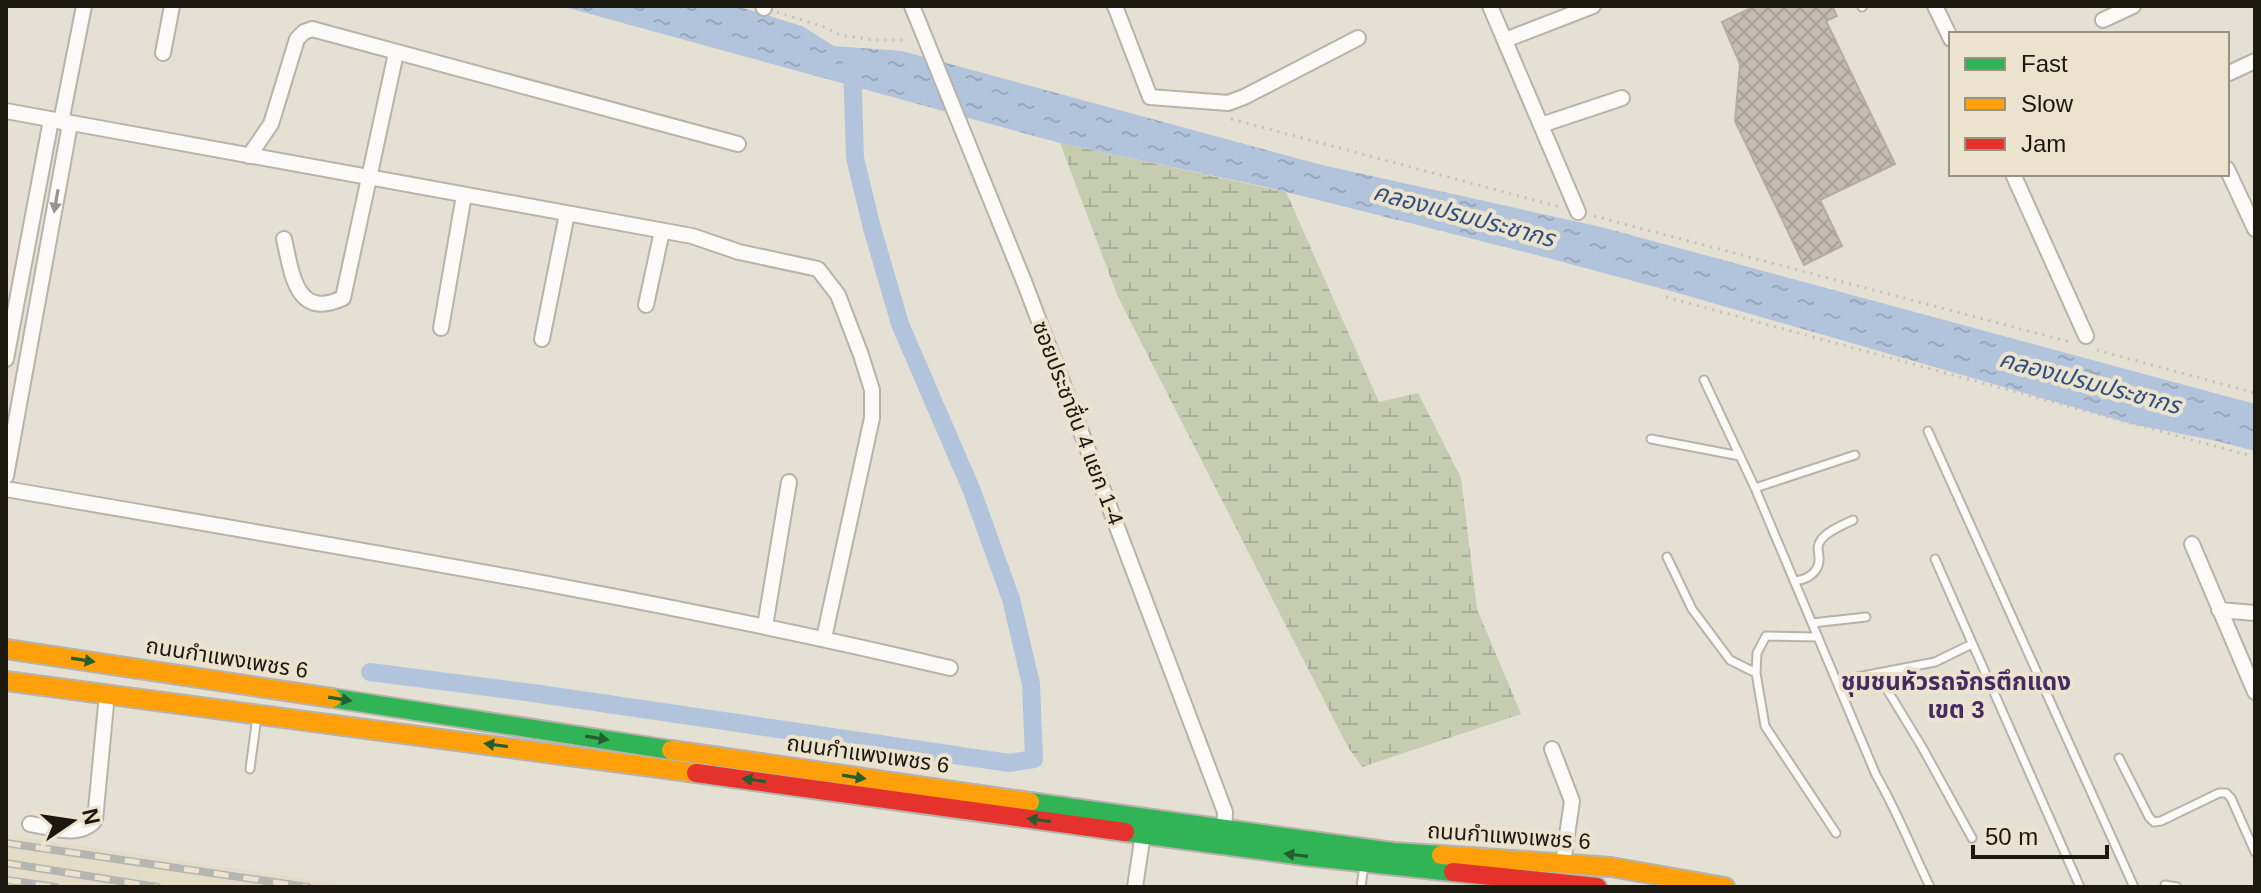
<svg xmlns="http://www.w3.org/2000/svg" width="2261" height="893" font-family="Helvetica,'Noto Sans Thai',sans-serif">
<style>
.built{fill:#e3dcc6}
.wetland{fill:url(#wetland-marsh)}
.water{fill:url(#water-ripples)}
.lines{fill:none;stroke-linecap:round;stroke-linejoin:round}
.canal{stroke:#b2c3dc;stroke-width:18}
.building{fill:url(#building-cross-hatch);stroke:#b1aca4;stroke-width:2}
.lane-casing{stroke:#b7b3aa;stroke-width:11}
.street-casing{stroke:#b7b3aa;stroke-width:18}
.fast-casing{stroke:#b7b3aa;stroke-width:22}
.slow-casing{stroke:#b7b3aa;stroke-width:22}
.jam-casing{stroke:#b7b3aa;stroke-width:22}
.path{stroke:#c3c1bc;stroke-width:3;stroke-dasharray:2 6;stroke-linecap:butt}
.lane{stroke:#fbfaf9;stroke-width:7}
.street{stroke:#fbfaf9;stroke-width:14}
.fast{stroke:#30b455;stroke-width:18}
.slow{stroke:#ff9f0a;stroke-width:18}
.jam{stroke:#e5322d;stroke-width:18}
.rail-casing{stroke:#b5b5b2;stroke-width:8}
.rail{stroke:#ebe3cd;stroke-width:5;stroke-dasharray:15;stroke-linecap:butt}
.oneway{fill:#969490}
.oneway2{fill:#245e2f}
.labels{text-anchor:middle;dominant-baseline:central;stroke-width:8;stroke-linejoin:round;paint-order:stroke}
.street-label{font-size:22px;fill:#1b1810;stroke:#ebe3cd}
.water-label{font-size:24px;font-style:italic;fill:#2d4f83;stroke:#ebe3cd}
.neighbourhood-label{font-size:24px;font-weight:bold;fill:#452a63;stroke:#ebe3cd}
</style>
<defs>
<pattern id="wetland-marsh" width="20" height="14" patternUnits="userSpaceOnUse" patternTransform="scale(2)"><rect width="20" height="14" fill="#c5ccaf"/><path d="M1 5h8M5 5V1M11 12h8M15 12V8" fill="none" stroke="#a9ae96"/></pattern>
<pattern id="water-ripples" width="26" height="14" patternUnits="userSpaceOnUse" patternTransform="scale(2)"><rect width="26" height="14" fill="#b2c3dc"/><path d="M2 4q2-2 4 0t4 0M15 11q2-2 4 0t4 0" fill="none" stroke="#98a7bc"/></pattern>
<pattern id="building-cross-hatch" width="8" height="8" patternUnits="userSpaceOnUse" patternTransform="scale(2)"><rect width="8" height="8" fill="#c5bcb0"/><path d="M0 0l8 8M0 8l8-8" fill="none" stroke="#a9a196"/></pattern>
</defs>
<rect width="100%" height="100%" fill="#e4e0d4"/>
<!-- built -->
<path class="built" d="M6,835L361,887H6Z"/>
<!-- wetland -->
<path class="wetland" d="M1060,143L1286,192L1379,402L1418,393L1461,478L1477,609L1521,714L1362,767L1348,747L1118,297Z"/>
<!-- water -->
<path class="water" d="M561,6H737L802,26L834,46L902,51L1322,165L1601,227L2255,404V451L2217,441L2132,424L1678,293L1533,254L1266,187L1060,143Z"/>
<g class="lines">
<!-- canal -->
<path class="canal" d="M370,672L533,693L1009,763L1034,759L1031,684L1011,599L972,491L900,324L872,228L855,158L852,63"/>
</g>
<!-- building -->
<path class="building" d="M1755,6H1832L1837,16L1826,21L1895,164L1820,200L1842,246L1804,265L1735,121L1740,64L1722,22Z"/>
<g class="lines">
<defs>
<path id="lane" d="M1862,7L1863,6
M1704,380L1755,488L1876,775C1897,811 1912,850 1930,887
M1928,431L2134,887
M1651,439L1740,456
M1755,488L1855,455
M1667,557L1692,609L1730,660L1756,673
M1935,559L2080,887
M1794,581C1807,580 1820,572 1819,558C1819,551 1816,547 1821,540C1827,531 1843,525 1853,520
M1812,623L1866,617
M1818,637L1766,636L1757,653L1756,673L1765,726L1836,833
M1877,673L1922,747L1972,838
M1837,681L1935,662L1972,644
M2119,758L2149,817L2154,822L2161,821L2219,793H2226L2231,798L2255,852
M250,769L257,716
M2165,885L2177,887
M1361,887L1364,865"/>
<path id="street" d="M763,6L764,8
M912,6L1025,284L1225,812L1224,837
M1115,6L1150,97L1228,103L1244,97L1358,38
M1490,6L1578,212
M1935,6L1951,39
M2103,20L2133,6
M1505,40L1593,6
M163,53L172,6
M2227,74L2255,61
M6,111L692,236L739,252L818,269L838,295L861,355L872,390V418L824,638
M61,122L84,6
M1541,125L1622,98
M249,156L271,124L297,39L304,32L312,29L738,144
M2227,169L2255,229
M2013,174L2086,336
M284,239C292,274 296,320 343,298L396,53
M646,305L662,231
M441,328L464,195
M542,339L567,214
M6,359L51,120
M6,476L70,124
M6,489C321,544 638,594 950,668
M2192,544L2255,692
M2219,610L2255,613
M765,626L789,482
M1552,749L1572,801L1563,863
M30,824C51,827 80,839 95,820L107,694
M1135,887L1143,834"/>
<path id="fast" d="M332,698L671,750
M1030,802L1393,852L1441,855
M1125,832L1304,856L1453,872"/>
<path id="slow" d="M6,649L332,698
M6,681L696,773
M671,750L1030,802
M1441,855L1611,867L1725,887"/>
<path id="jam" d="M696,773L1125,832
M1453,872L1597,887"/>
</defs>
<!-- lane casing -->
<use href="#lane" class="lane-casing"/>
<!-- street casing -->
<use href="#street" class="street-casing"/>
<!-- fast casing -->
<use href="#fast" class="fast-casing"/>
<!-- slow casing -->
<use href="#slow" class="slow-casing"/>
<!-- jam casing -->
<use href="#jam" class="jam-casing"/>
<!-- path -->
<path class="path" d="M777,12L824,27L840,35L874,40H909
M1231,119L1560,207
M1594,216L2070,342
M1666,297L2255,457
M2097,350L2255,393"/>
<!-- lane -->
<use href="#lane" class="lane"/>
<!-- street -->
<use href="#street" class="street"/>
<!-- fast -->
<use href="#fast" class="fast"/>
<!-- slow -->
<use href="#slow" class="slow"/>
<!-- jam -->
<use href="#jam" class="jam"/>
<defs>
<path id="rail" d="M6,843L308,887
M6,863L157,887
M6,880L56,887"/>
</defs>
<!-- rail casing -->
<use href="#rail" class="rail-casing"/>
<!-- rail -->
<use href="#rail" class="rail"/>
</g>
<!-- one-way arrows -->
<defs><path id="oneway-solid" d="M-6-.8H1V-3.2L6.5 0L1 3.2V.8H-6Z" transform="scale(2)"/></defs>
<use class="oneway" href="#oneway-solid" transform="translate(56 201) rotate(100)"/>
<g class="oneway2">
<use href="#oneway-solid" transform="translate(83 660) rotate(9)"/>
<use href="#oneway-solid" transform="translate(340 699) rotate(9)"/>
<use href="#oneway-solid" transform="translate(597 738) rotate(9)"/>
<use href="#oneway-solid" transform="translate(496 745) rotate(-172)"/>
<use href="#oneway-solid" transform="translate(854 777) rotate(9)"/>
<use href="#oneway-solid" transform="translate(754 780) rotate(-172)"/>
<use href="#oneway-solid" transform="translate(1039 820) rotate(-172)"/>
<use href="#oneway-solid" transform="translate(1296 855) rotate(-173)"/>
</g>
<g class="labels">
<!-- street labels -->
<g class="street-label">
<text transform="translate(1078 423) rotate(69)">ซอยประชาชื่น 4 แยก 1-4</text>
<text transform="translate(227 658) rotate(9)">ถนนกำแพงเพชร 6</text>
<text transform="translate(868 754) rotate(8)">ถนนกำแพงเพชร 6</text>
<text transform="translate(1509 836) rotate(4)">ถนนกำแพงเพชร 6</text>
</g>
<!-- water labels -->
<g class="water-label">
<text transform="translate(1464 215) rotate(15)">คลองเปรมประชากร</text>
<text transform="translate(2090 382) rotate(15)">คลองเปรมประชากร</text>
</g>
<!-- neighbourhood labels -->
<g class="neighbourhood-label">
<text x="1956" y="681">ชุมชนหัวรถจักรตึกแดง<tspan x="1956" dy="28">เขต 3</tspan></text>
</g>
</g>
<!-- border -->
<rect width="2261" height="893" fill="none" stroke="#1b1810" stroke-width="16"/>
<!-- legend -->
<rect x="1949" y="32" width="280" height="144" fill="#ebe3cd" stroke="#989281" stroke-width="2"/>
<rect x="1965" y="58" width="40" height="12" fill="#30b455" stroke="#989281" stroke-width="2"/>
<text x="2021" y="72" font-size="24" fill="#1b1810">Fast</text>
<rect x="1965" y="98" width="40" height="12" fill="#ff9f0a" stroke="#989281" stroke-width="2"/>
<text x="2021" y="112" font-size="24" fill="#1b1810">Slow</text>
<rect x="1965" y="138" width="40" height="12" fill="#e5322d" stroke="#989281" stroke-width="2"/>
<text x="2021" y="152" font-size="24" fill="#1b1810">Jam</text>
<!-- north arrow -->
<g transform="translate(72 821) rotate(77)" stroke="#ebe3cd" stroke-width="6" paint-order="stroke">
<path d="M0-6L14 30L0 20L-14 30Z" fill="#1b1810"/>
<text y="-12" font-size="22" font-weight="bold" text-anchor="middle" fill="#1b1810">N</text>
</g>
<!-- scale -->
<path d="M1973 845v12h134v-12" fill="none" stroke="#1b1810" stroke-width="4"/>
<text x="1985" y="845" font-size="24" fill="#1b1810" stroke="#ebe3cd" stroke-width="6" paint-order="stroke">50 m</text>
</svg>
